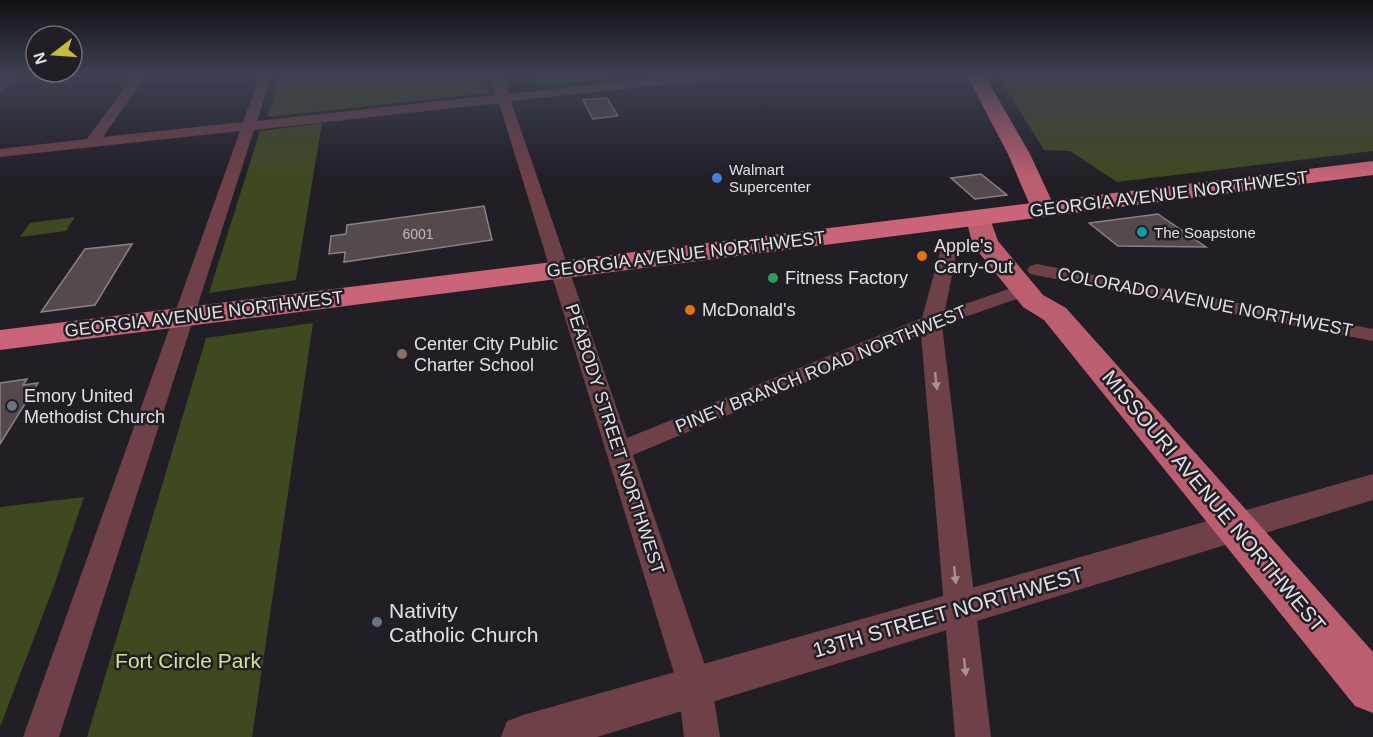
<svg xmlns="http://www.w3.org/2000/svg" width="1373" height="737" font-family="Arial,sans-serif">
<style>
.green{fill:#3f4920}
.building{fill:#544a4d;stroke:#8b8083;stroke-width:1.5}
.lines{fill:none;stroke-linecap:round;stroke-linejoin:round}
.minor{fill:#6e4048;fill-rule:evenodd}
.tertiary{fill:#6e4048;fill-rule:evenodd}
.primary{fill:#bb5e70;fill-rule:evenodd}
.trunk{fill:#ca6478;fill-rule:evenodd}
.oneway{fill:#a89096}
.shop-dot{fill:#3f7fe0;stroke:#211e25;stroke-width:2}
.culture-dot{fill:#0f9aa8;stroke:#211e25;stroke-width:2}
.food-dot{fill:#e8710a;stroke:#211e25;stroke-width:2}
.leisure-dot{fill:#2e9e5b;stroke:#211e25;stroke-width:2}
.education-dot{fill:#8d6e63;stroke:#211e25;stroke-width:2}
.worship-dot{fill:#6b7280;stroke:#211e25;stroke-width:2}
.labels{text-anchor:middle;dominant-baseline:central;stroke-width:5;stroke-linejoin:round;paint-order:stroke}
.far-number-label{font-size:14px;fill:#bebabe}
.far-poi-label{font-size:15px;fill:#e1dfe4;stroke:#211e25;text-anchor:start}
.street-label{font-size:18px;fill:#e1dfe4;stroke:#211e25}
.poi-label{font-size:18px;fill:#e1dfe4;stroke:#211e25;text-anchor:start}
.near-street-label{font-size:21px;fill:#e1dfe4;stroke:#211e25}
.near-poi-label{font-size:21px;fill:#e1dfe4;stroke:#211e25;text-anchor:start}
.near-park-label{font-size:21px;fill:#cde490;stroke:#211e25}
</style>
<rect width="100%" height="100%" fill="#211e25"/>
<!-- green -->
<path class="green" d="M281,74H484L489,93L267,117Z
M537,74H644V75L541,85Z
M997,74H1373V151L1117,182L1070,151L1044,150Z
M322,123L296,280L209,293L260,131Z
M75,217L66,231L20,237L30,223Z
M313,323L252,737H87L206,338Z
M84,497L55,583L0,727V507Z"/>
<!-- building -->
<path class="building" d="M607,98L618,116L593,119L583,100Z
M981,174L1007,195L975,199L951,178Z
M484,206L492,240L344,262L345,252L329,254L331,236L346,234L347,225Z
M1158,214L1206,247L1118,246L1089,223Z
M132,244L95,305L41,312L85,249Z
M27,379L23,385L38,383L0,444V383Z"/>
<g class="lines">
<!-- minor -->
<path class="minor" d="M6,74H20L4,90L0,91V80Z
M135,74H147L103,137L243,122L260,74H272L257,121L496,95L490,74H502L509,94L688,74H732L726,78L511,101L627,438L922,318L942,245H954L957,249L945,311L1017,286H1031L1034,290L1031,294L942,325L991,737H955L921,334L633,455L712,686L720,737H684L678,686L499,103L254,130L59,737H23L240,131L0,157V149L87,139Z
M1037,264L1373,329V341L1030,274L1027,270L1030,266Z"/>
<!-- tertiary -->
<path class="tertiary" d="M1373,474V500L597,737H501L507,721L523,715Z"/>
<!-- primary -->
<path class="primary" d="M966,74H984L1030,154L1056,210L1053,215L1044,217L1035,215L1032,210L1008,154Z
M979,210L988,213L998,241L1043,295L1066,308L1373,652V713L1355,706L1044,320L1023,307L976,249L972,243L966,218L970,213Z"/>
<!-- trunk -->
<path class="trunk" d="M1373,161V175L0,350V330Z"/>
</g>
<!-- one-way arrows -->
<defs><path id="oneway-solid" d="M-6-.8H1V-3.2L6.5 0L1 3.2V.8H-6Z" transform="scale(1.5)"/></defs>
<g class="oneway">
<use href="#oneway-solid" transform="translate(936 381) rotate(84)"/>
<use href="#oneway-solid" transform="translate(955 575) rotate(84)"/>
<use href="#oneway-solid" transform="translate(965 667) rotate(84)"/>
</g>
<!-- sky -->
<linearGradient id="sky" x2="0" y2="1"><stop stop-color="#121014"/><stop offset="0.42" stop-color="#3d4151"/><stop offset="1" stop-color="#3d4151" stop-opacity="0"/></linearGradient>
<rect width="1373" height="178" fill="url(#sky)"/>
<!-- markers -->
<circle class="shop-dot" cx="717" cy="178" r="6"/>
<circle class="culture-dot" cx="1142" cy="232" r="6"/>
<g class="food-dot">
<circle cx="922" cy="256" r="6"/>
<circle cx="690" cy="310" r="6"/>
</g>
<circle class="leisure-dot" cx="773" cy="278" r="6"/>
<circle class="education-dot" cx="402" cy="354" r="6"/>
<g class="worship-dot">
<circle cx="12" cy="406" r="6"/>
<circle cx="377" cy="622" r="6"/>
</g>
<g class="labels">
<!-- far-number labels -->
<g class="far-number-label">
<text x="418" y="234">6001</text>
</g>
<!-- far-poi labels -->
<g class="far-poi-label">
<text x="729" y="169">Walmart<tspan x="729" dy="17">Supercenter</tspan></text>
<text x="1154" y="232">The Soapstone</text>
</g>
<!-- street labels -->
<g class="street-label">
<text transform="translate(1169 194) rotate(-7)">GEORGIA AVENUE NORTHWEST</text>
<text transform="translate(686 254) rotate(-7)">GEORGIA AVENUE NORTHWEST</text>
<text transform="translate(1205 302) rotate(11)">COLORADO AVENUE NORTHWEST</text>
<text transform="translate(204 314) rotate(-7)">GEORGIA AVENUE NORTHWEST</text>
<text transform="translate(821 369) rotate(-22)">PINEY BRANCH ROAD NORTHWEST</text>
<text transform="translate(615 439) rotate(72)">PEABODY STREET NORTHWEST</text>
</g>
<!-- poi labels -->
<g class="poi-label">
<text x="934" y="246">Apple's<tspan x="934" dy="21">Carry-Out</tspan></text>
<text x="785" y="278">Fitness Factory</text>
<text x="702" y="310">McDonald's</text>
<text x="414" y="344">Center City Public<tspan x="414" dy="21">Charter School</tspan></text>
<text x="24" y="396">Emory United<tspan x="24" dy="21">Methodist Church</tspan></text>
</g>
<!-- near-street labels -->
<g class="near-street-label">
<text transform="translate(1214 501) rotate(50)">MISSOURI AVENUE NORTHWEST</text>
<text transform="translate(948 612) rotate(-16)">13TH STREET NORTHWEST</text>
</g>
<!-- near-poi labels -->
<g class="near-poi-label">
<text x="389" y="610">Nativity<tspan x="389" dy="24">Catholic Church</tspan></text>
</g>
<!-- near-park labels -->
<g class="near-park-label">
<text x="188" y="660">Fort Circle Park</text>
</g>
</g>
<!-- north arrow -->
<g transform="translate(54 54) rotate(253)"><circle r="28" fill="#211e25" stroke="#6e6b71" stroke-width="1.5"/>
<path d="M0-4.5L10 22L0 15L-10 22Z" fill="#c7bb3c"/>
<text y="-9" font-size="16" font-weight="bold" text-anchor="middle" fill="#e1dfe4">N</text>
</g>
</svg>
